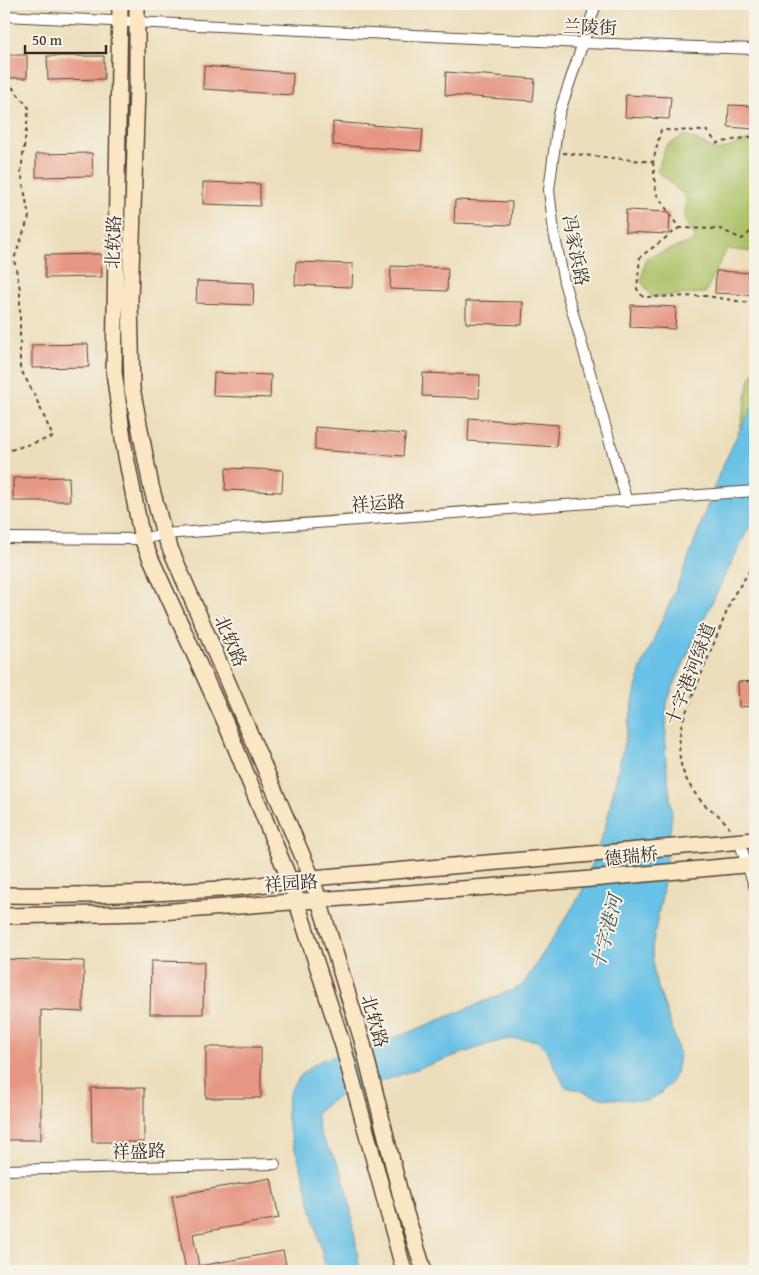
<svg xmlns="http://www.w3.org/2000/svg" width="759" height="1275" font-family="'Gentium Book Plus','Noto Serif SC',serif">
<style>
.green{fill:#abc166;stroke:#737642}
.water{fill:#68c1e6;stroke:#527682}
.building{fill:#e69783}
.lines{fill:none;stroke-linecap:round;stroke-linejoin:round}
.street-casing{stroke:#564536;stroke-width:12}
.secondary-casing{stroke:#564536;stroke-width:18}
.path{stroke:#564536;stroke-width:2;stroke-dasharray:4 4;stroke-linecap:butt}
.street{stroke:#fff;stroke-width:10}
.secondary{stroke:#fbe7c3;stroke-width:15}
.labels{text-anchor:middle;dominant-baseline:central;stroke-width:4;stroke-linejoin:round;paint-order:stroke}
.street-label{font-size:18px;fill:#3b2a1e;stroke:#f7f3e8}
.water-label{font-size:19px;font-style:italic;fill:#48575a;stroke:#f7f3e8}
</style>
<rect width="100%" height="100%" fill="#f7f3e8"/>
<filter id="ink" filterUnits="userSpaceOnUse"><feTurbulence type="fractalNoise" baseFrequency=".02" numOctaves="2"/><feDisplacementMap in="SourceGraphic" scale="10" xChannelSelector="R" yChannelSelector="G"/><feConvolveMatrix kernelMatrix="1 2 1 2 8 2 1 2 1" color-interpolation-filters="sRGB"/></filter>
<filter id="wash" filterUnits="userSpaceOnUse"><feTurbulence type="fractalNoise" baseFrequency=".0096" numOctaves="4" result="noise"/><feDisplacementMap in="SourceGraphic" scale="20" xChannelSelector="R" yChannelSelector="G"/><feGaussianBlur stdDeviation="1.12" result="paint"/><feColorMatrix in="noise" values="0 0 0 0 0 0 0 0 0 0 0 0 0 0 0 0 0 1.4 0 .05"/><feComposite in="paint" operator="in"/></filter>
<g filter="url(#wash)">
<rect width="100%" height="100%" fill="#ecdebb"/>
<!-- green -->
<path class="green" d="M685,135L718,151L749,140H755V252L727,249L705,293L652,297L641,281L646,258L696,240L685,219L686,197L657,171L666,146Z
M755,371V404L740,429L750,378Z"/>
<!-- water -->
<path class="water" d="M755,404V515L698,631L667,701L665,752L672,815L662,895L652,947L654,975L676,1041L679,1056L676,1073L670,1084L661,1093L647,1101L601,1098L579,1090L565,1087L546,1050L537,1041L525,1039H509L492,1043L339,1096L330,1102L317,1113C315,1138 336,1154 343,1176C352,1207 355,1240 360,1271H326C319,1239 311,1206 303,1174C297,1151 284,1127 287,1103C290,1083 305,1069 322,1060L405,1034L522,986L546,949L581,894L606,825L640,671L685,568L719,474L740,429Z"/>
<g id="blocks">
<!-- building -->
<path class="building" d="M4,55H27V78H4Z
M47,56H104V79L48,80Z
M204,66L293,73L292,95L203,89Z
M446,72L535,79L533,101L445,95Z
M626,95L671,97L669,119L625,117Z
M729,105L755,106V129L728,127Z
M333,122L423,129L421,151L333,145Z
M92,153L93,176L36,177V154Z
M203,182L260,184V206L203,204Z
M455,200L512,202L511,225L454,223Z
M626,210L670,212L669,234L625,232Z
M101,254L102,277L45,278V255Z
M296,262L353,264L352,287L295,285Z
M391,266L448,268L447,291L390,289Z
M716,271L755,273V295L715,293Z
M197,281L254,283L253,305L196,303Z
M466,301L523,302L522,325L466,323Z
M631,305L676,307L675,329L630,327Z
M88,344L89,367L32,368V345Z
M214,373L271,375L270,398L213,396Z
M423,373L480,375L479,398L422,396Z
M469,418L558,425L556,447L468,441Z
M315,427L405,434L403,456L315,450Z
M226,468L283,470L282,492L225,490Z
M69,477L70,501H13V478Z
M755,681V706L739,707L738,682Z
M4,959L84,961L83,1012L41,1010V1140H4Z
M151,961L204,962L203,1014H150Z
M206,1047H261V1098H206Z
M91,1088H144V1142H92Z
M271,1178L279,1218L193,1234L199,1266L283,1251L287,1269L277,1271H186L172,1196Z"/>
</g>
</g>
<g filter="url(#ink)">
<use href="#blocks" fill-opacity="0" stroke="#564536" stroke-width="1"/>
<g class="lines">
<defs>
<path id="street" d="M596,4L559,114L549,190L554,232L564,282L627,502
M4,16L583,43L755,49
M4,538L142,539L164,534L755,491
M739,841L755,888
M4,1170L275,1164"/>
<path id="secondary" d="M120,4L114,372L124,446L142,539L226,724L290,881L343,1046L404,1271
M137,4V88L130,300L132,388L151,486L164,534L312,878L362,1040L402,1201L424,1271
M4,895C84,896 164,894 244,887C267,884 290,881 312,878L755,840
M4,916L147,913L580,880L755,864"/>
</defs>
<!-- street casing -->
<use href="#street" class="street-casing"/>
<!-- secondary casing -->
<use href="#secondary" class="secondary-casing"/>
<!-- path -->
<path class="path" d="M4,87H12L29,108L21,171L29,217L14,259L20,289V368L34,394L53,437L4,452
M753,140L755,143
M563,153L653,162L661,130L707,131L717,143L755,136
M653,162L656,193L679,228L640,257L637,289L643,297L707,296L755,304
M679,228L720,229L742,239L755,228
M730,829C727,825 724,820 720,817C715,811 707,808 702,802C679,775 676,756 682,722L733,596L755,563"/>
<!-- street -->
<use href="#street" class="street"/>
<!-- secondary -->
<use href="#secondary" class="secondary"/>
</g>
</g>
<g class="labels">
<!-- street labels -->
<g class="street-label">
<text transform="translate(590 27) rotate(2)">兰陵街</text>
<text transform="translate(113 242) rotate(-88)">北软路</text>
<text transform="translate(576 250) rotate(79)">冯家浜路</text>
<text transform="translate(378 503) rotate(-4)">祥运路</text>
<text transform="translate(231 641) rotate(67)">北软路</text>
<text transform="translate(690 674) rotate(-69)">十字港河绿道</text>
<text transform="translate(631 856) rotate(-6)">德瑞桥</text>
<text transform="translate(291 883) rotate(-4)">祥园路</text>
<text transform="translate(375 1021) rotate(74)">北软路</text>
<text transform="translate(139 1151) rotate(-1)">祥盛路</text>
</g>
<!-- water labels -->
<g class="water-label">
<text transform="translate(606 932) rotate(-76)">十字港河</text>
</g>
</g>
<!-- margin -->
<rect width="759" height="1275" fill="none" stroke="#f7f3e8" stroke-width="20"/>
<!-- scale -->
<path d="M25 45v8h81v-8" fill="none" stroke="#3b2a1e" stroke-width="2.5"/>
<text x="32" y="45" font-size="15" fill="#3b2a1e" stroke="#f7f3e8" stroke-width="4" paint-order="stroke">50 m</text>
</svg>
